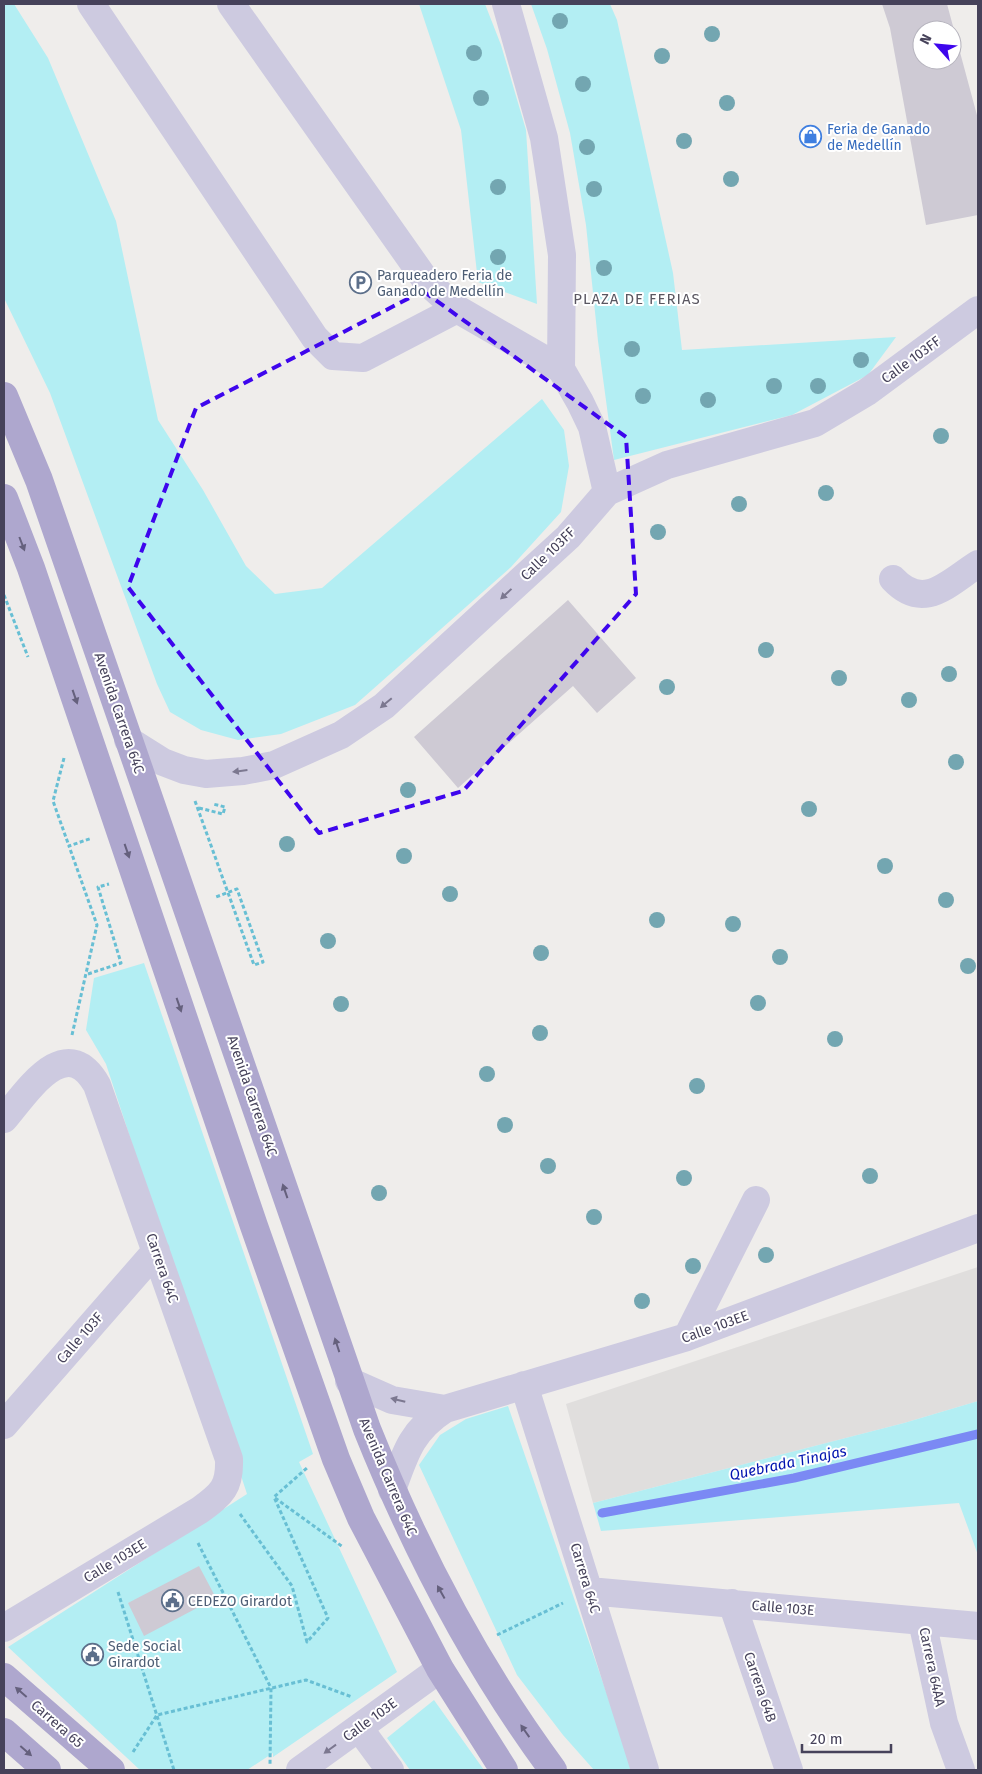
<svg xmlns="http://www.w3.org/2000/svg" width="982" height="1774" font-family="'Fira Sans',sans-serif">
<style>
.education{fill:#e0dedd}
.green{fill:#b3eef3}
.lines{fill:none;stroke-linecap:round;stroke-linejoin:round}
.stream{stroke:#7b89f4;stroke-width:9}
.building{fill:#cecad4;fill-rule:evenodd}
.path{stroke:#68bfd4;stroke-width:3;stroke-dasharray:4 2.5;stroke-linecap:butt}
.minor{stroke:#cdcae0;stroke-width:28}
.major{stroke:#aea7ce;stroke-width:28}
.tree{fill:#73a6b1}
.oneway{fill:#65607d}
.oneway2{fill:#7c7890}
.marked{fill:none;stroke:#3e06ed;stroke-width:4;stroke-dasharray:10 6;stroke-linejoin:round}
.labels{text-anchor:middle;dominant-baseline:central;stroke-width:4;stroke-linejoin:round;paint-order:stroke}
.shop-label{font-size:14px;fill:#366cbe;stroke:#fff;text-anchor:start}
.service-label{font-size:14px;fill:#4e5e75;stroke:#fff;text-anchor:start}
.street-label{font-size:14px;fill:#46425a;stroke:#fff}
.neighbourhood-label{font-size:15px;letter-spacing:1px;fill:#5a5761;stroke:#fff}
.water-label{font-size:15px;font-style:italic;fill:#0013af;stroke:#fff}
</style>
<rect width="100%" height="100%" fill="#efedeb"/>
<!-- education -->
<path class="education" d="M978,1267V1401L904,1423L593,1503L566,1404Z"/>
<!-- green -->
<path class="green" d="M4,4H14L48,58L116,221L158,420L203,490L246,566L275,594L322,588L542,399L564,430L569,466L561,512L511,567L355,705L281,734L238,740L201,730L170,712L157,684L50,393L4,298Z
M419,4H485L501,45L526,130L537,304L478,282L461,130Z
M531,4H610L617,20L673,273L682,350L896,337L868,375L792,415L614,460L598,341L586,225L570,133L547,49Z
M144,963L313,1454L299,1462L397,1672L273,1757V1753L247,1770H140L8,1647L247,1494L106,1064L86,1030L94,978Z
M978,1401V1555L959,1503L601,1531L593,1503L904,1423Z
M508,1406L633,1770H594L563,1735L517,1675L419,1465L440,1435L466,1419Z
M434,1700L484,1770H410L387,1738Z"/>
<g class="lines">
<!-- stream -->
<path class="stream" d="M602,1513L794,1478L978,1434"/>
</g>
<!-- building -->
<path class="building" d="M882,4H947L978,119V215L926,225L890,28ZM922,30H952V60H922Z
M568,600L636,678L597,713L573,686L458,788L414,737Z
M199,1566L216,1598L144,1636L128,1603Z"/>
<g class="lines">
<!-- path -->
<path class="path" d="M4,595L28,657
M64,758L53,801L69,846
M195,801L254,965L263,962L237,889L216,897
M199,808L223,814L225,807L213,804
M88,974L121,963L98,887L109,884
M72,1035L97,925L69,846L92,838
M275,1498L343,1547
M240,1514L292,1586L307,1642L328,1618L274,1497L308,1467
M198,1543L271,1688L270,1765
M118,1592L174,1770
M497,1635L563,1603
M133,1752L157,1715L306,1680L352,1697"/>
<!-- minor -->
<path class="minor" d="M91,4L315,338L333,356L363,358L457,309
M231,4L427,282L457,309L561,369L580,402L592,427L607,492
M506,4L544,138L562,255L561,369
M893,579C924,612 948,583 978,564
M128,740L163,762L184,770L206,774L243,771L274,765L341,735L384,706L568,537L607,492L667,465L815,423L867,392L978,310
M4,1119C27,1092 66,1030 97,1085L229,1459C230,1487 222,1494 200,1510L4,1628
M687,1337L756,1200
M349,1381L392,1400L445,1409
M524,1385L645,1770
M4,1425L156,1251
M392,1490C405,1454 411,1431 445,1409L687,1337L978,1228
M589,1591L978,1626
M732,1603L789,1770
M922,1621L944,1723L961,1770
M359,1728L390,1770
M300,1770L440,1669"/>
<!-- major -->
<path class="major" d="M4,396L39,480L367,1429C416,1551 475,1665 553,1770
M4,498L31,568L254,1226L336,1459L361,1518L440,1669L504,1770
M4,1677L111,1770
M4,1732L47,1770"/>
</g>
<!-- trees -->
<g class="tree">
<circle cx="560" cy="21" r="8"/>
<circle cx="712" cy="34" r="8"/>
<circle cx="474" cy="53" r="8"/>
<circle cx="662" cy="56" r="8"/>
<circle cx="583" cy="84" r="8"/>
<circle cx="481" cy="98" r="8"/>
<circle cx="727" cy="103" r="8"/>
<circle cx="684" cy="141" r="8"/>
<circle cx="587" cy="147" r="8"/>
<circle cx="731" cy="179" r="8"/>
<circle cx="498" cy="187" r="8"/>
<circle cx="594" cy="189" r="8"/>
<circle cx="498" cy="257" r="8"/>
<circle cx="604" cy="268" r="8"/>
<circle cx="632" cy="349" r="8"/>
<circle cx="861" cy="360" r="8"/>
<circle cx="774" cy="386" r="8"/>
<circle cx="818" cy="386" r="8"/>
<circle cx="643" cy="396" r="8"/>
<circle cx="708" cy="400" r="8"/>
<circle cx="941" cy="436" r="8"/>
<circle cx="826" cy="493" r="8"/>
<circle cx="739" cy="504" r="8"/>
<circle cx="658" cy="532" r="8"/>
<circle cx="766" cy="650" r="8"/>
<circle cx="949" cy="674" r="8"/>
<circle cx="839" cy="678" r="8"/>
<circle cx="667" cy="687" r="8"/>
<circle cx="909" cy="700" r="8"/>
<circle cx="956" cy="762" r="8"/>
<circle cx="408" cy="790" r="8"/>
<circle cx="809" cy="809" r="8"/>
<circle cx="287" cy="844" r="8"/>
<circle cx="404" cy="856" r="8"/>
<circle cx="885" cy="866" r="8"/>
<circle cx="450" cy="894" r="8"/>
<circle cx="946" cy="900" r="8"/>
<circle cx="657" cy="920" r="8"/>
<circle cx="733" cy="924" r="8"/>
<circle cx="328" cy="941" r="8"/>
<circle cx="541" cy="953" r="8"/>
<circle cx="780" cy="957" r="8"/>
<circle cx="968" cy="966" r="8"/>
<circle cx="758" cy="1003" r="8"/>
<circle cx="341" cy="1004" r="8"/>
<circle cx="540" cy="1033" r="8"/>
<circle cx="835" cy="1039" r="8"/>
<circle cx="487" cy="1074" r="8"/>
<circle cx="697" cy="1086" r="8"/>
<circle cx="505" cy="1125" r="8"/>
<circle cx="548" cy="1166" r="8"/>
<circle cx="870" cy="1176" r="8"/>
<circle cx="684" cy="1178" r="8"/>
<circle cx="379" cy="1193" r="8"/>
<circle cx="594" cy="1217" r="8"/>
<circle cx="766" cy="1255" r="8"/>
<circle cx="693" cy="1266" r="8"/>
<circle cx="642" cy="1301" r="8"/>
</g>
<!-- one-way arrows -->
<defs><path id="oneway-solid" d="M-6-.8H1V-3.2L6.5 0L1 3.2V.8H-6Z" transform="scale(1.25)"/></defs>
<g class="oneway">
<use href="#oneway-solid" transform="translate(22 544) rotate(69)"/>
<use href="#oneway-solid" transform="translate(75 697) rotate(71)"/>
<use href="#oneway-solid" transform="translate(127 851) rotate(71)"/>
<use href="#oneway-solid" transform="translate(179 1005) rotate(71)"/>
<use href="#oneway-solid" transform="translate(285 1191) rotate(-109)"/>
<use href="#oneway-solid" transform="translate(337 1345) rotate(-108)"/>
<use href="#oneway-solid" transform="translate(441 1592) rotate(-119)"/>
<use href="#oneway-solid" transform="translate(21 1692) rotate(-139)"/>
<use href="#oneway-solid" transform="translate(525 1731) rotate(-125)"/>
<use href="#oneway-solid" transform="translate(26 1751) rotate(41)"/>
</g>
<g class="oneway2">
<use href="#oneway-solid" transform="translate(506 594) rotate(137)"/>
<use href="#oneway-solid" transform="translate(386 703) rotate(140)"/>
<use href="#oneway-solid" transform="translate(240 771) rotate(173)"/>
<use href="#oneway-solid" transform="translate(398 1400) rotate(-166)"/>
<use href="#oneway-solid" transform="translate(330 1749) rotate(144)"/>
</g>
<!-- marked area -->
<path class="marked" d="M423,291L626,437L636,594L463,791L319,833L128,587L196,408Z"/>
<!-- icons -->
<defs>
<symbol id="shop-ring" viewBox="-11 -11 22 22"><circle r="9.5" fill="#fff" stroke="#3f7fe0" stroke-width="1.5"/><path d="M-5-2.5h2.3a2.7 3.5 0 0 1 5.4 0H5L5.5 6h-11ZM-1.5-2.5h3a1.5 2.3 0 0 0-3 0Z" fill="#3f7fe0"/></symbol>
<symbol id="parking-ring" viewBox="-11 -11 22 22"><circle r="9.5" fill="#fff" stroke="#5c6f8a" stroke-width="1.5"/><path d="M-3.5-5.5H1a3.5 3.5 0 0 1 0 7H-1V5.5H-3.5ZM-1-3.4V-.6H.8a1.4 1.4 0 0 0 0-2.8Z" fill="#5c6f8a"/></symbol>
<symbol id="civic-ring" viewBox="-11 -11 22 22"><circle r="9.5" fill="#fff" stroke="#5c6f8a" stroke-width="1.5"/><path d="M-.6-6.5H3V-4.5H.6V-3L4-1V1h2V6H-6V1h2V-1L-.6-3ZM-1.2 2.5V6h2.4V2.5Z" fill="#5c6f8a"/></symbol>
</defs>
<g fill-rule="evenodd">
<use href="#shop-ring" x="798" y="124" width="25" height="25"/>
<use href="#parking-ring" x="348" y="270" width="25" height="25"/>
<use href="#civic-ring" x="160" y="1588" width="25" height="25"/>
<use href="#civic-ring" x="80" y="1642" width="25" height="25"/>
</g>
<g class="labels">
<!-- shop labels -->
<g class="shop-label">
<text x="827" y="129">Feria de Ganado<tspan x="827" dy="16">de Medellín</tspan></text>
</g>
<!-- service labels -->
<g class="service-label">
<text x="377" y="275">Parqueadero Feria de<tspan x="377" dy="16">Ganado de Medellín</tspan></text>
<text x="188" y="1601">CEDEZO Girardot</text>
<text x="108" y="1646">Sede Social<tspan x="108" dy="16">Girardot</tspan></text>
</g>
<!-- street labels -->
<g class="street-label">
<text transform="translate(911 360) rotate(-36)">Calle 103FF</text>
<text transform="translate(548 554) rotate(-44)">Calle 103FF</text>
<text transform="translate(119 713) rotate(71)">Avenida Carrera 64C</text>
<text transform="translate(252 1096) rotate(71)">Avenida Carrera 64C</text>
<text transform="translate(162 1268) rotate(71)">Carrera 64C</text>
<text transform="translate(715 1327) rotate(-20)">Calle 103EE</text>
<text transform="translate(80 1338) rotate(-49)">Calle 103F</text>
<text transform="translate(388 1477) rotate(67)">Avenida Carrera 64C</text>
<text transform="translate(115 1561) rotate(-31)">Calle 103EE</text>
<text transform="translate(585 1578) rotate(73)">Carrera 64C</text>
<text transform="translate(783 1608) rotate(5)">Calle 103E</text>
<text transform="translate(932 1667) rotate(78)">Carrera 64AA</text>
<text transform="translate(760 1687) rotate(71)">Carrera 64B</text>
<text transform="translate(370 1720) rotate(-36)">Calle 103E</text>
<text transform="translate(57 1724) rotate(41)">Carrera 65</text>
</g>
<!-- neighbourhood labels -->
<g class="neighbourhood-label">
<text x="637" y="299">PLAZA DE FERIAS</text>
</g>
<!-- water labels -->
<g class="water-label">
<text transform="translate(788 1463) rotate(-12)">Quebrada Tinajas</text>
</g>
</g>
<!-- border -->
<rect width="982" height="1774" fill="none" stroke="#46425a" stroke-width="10"/>
<!-- north arrow -->
<g transform="translate(937 45) rotate(297)"><circle r="24" fill="#ffffff" stroke="#b5b3bd"/>
<path d="M0-4L9 19L0 12L-9 19Z" fill="#3e06ed"/>
<text y="-8" font-size="14" font-weight="bold" text-anchor="middle" fill="#46425a">N</text>
</g>
<!-- scale -->
<path d="M802 1744v8h89v-8" fill="none" stroke="#46425a" stroke-width="2.5"/>
<text x="810" y="1744" font-size="15" fill="#46425a" stroke="#ffffff" stroke-width="4" paint-order="stroke">20 m</text>
</svg>
